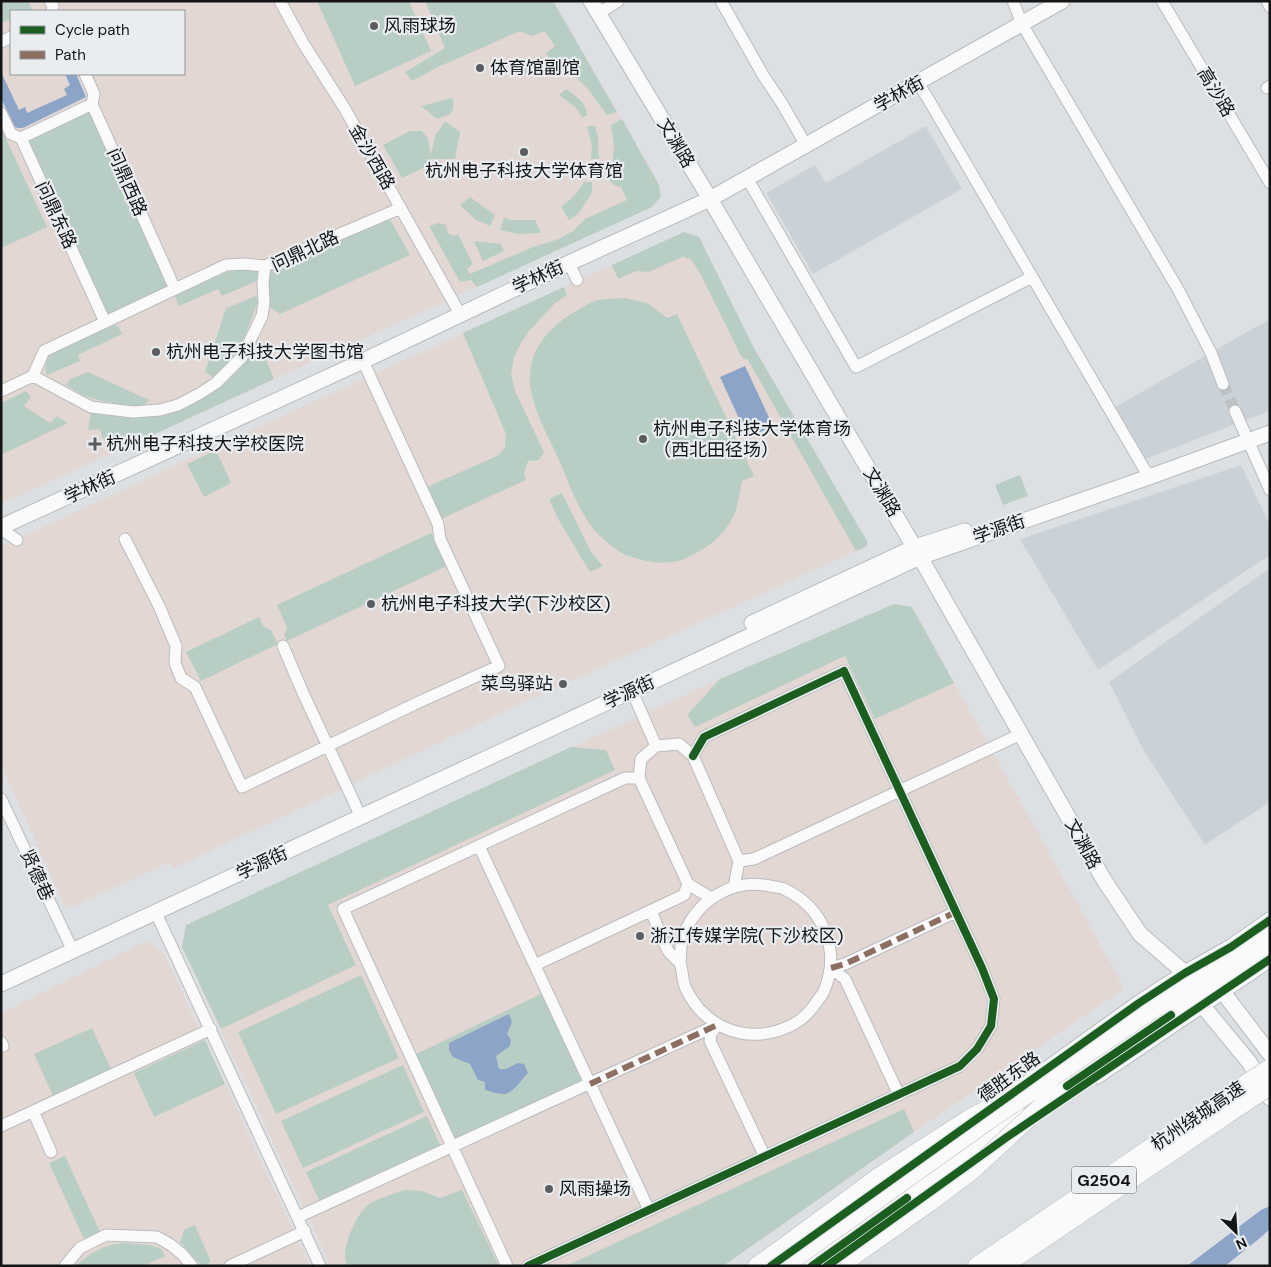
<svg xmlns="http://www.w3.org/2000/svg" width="1271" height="1267" font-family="'DM Sans','Noto Sans SC',sans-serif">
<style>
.built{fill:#cbd2d7}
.education{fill:#e3d7d3;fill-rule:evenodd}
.green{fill:#b8cec4}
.water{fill:#8ba4c7}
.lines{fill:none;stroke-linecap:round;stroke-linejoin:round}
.minor-tunnel{stroke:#bfc2c4;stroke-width:11;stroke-dasharray:11 5.5;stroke-linecap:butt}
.minor-casing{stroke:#b9bbbd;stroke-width:13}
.major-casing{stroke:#b9bbbd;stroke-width:17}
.highway-casing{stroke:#b9bbbd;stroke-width:19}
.minor{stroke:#fafafb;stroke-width:11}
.major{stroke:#fafafb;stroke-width:15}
.highway{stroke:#fafafb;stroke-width:18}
.highway-bridge-casing{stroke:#b9bbbd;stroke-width:19;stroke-linecap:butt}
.highway-bridge{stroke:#fafafb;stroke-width:18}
.quiet{stroke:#8d6e63;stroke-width:6;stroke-dasharray:12 6;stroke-linecap:butt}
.cycleway-casing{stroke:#e9edf0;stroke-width:11}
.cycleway{stroke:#1b5e20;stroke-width:8}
.poi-dot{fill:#5a5c5e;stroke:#e9edf0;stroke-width:2}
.labels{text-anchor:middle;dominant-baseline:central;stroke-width:4.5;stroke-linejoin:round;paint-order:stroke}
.shield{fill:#e9edf0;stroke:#545658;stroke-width:1}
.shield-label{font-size:16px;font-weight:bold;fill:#141517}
.poi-label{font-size:18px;fill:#141517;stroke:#e9edf0;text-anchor:start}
.street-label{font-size:18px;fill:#141517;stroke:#e9edf0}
</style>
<rect width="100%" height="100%" fill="#dde0e2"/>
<!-- built -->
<path class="built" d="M926,126L962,189L813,274L766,193L815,165L826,183Z
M1270,319V411L1140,461L1110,410Z
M1241,465L1270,525V555L1098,670L1020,539Z
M1270,568V802L1205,845L1144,751L1109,682Z"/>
<!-- education -->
<path class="education" d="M1,1H553L657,180L661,196L652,207L1,504ZM11,11H184V74H11Z
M684,232L699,237L754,348L867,541V546L527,701L187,862L173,868L170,862L77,905L69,907L64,904L1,765V547L182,462Z
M894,604L912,607L1116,973L1124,989L914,1132L723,1266H331L182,947L186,925L720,679Z
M147,941L163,952L310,1266H1V1013Z"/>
<!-- green -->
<path class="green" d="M1,1H28L32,9L27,11H11V19L1,23Z
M317,1H409L431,51L355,86Z
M425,1H553L617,112L607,115L588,89L578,79L553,64L546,53L555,46L544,31L532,36L520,31L438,67L412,81L405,72L445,48Z
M541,56L544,64L542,70L534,74L525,75L521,69Z
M566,89C575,95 588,104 587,116L582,117L576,108L559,95Z
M453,98C455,115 451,114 437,119L421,106Z
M92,104L175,289L105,322L21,138Z
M622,119L659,185L661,196L652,207L477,287L471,280L460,282L429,226L439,223L446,225L448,233L453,236L458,234L473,264L467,269L470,274L533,247L559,239L573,231L585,219L627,200L621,187L614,185L609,180L612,170L614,145L611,125Z
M445,121L460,132L455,159H431L425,167L402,178L383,145L410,131H422L428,139L431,155L435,136Z
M587,126H595L598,137L599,159H591L592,146Z
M1,128L47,227L1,248Z
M584,182H592V193L578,214L569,220L561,206C570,201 579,192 584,182Z
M470,197L495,215L490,226L476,220L460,205Z
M387,214L410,255L280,314L264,303L265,266Z
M504,217L510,220H535L541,233L518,234L500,230Z
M684,232L699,237L754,348L867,541V546L856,551L748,360L742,358L700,273L690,258H685L684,256L649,272L636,271L618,279L612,265Z
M474,241L501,244L504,251L483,261Z
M233,270H257V281L222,296L218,289L179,306L174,295Z
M564,287L567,295L554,304L530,330L521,343L514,357L511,374L515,391L544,452L539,460L528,461L524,474L526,480L441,519L427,487L499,455L505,447L506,434L463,333Z
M256,296L258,302C250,321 245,340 233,357C228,364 220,371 214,378L205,372L226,308Z
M625,298L647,303L667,318L677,314L754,476L742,481C739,494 738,510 731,521C721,537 709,547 692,555C688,557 683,560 678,561C661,565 642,561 626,555C616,551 607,542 599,535C582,519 569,484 560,462C549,438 533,410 530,384C527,351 550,325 578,310C583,307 589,303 595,301C603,298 616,299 625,298Z
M114,325L118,326L122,334L78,355L80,361L47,375C44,365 45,360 51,352Z
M257,339L274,379L116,452L110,438L104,440L99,429L88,430L91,411L185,405Z
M88,372L149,400C147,402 146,404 143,405C133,408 101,401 91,398C82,395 74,390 66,385L70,379Z
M26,391L31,397L24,406L50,423L57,416L68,423L1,455V403Z
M216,450L231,483L204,497L187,464Z
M1020,475L1028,496L1003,505L995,485Z
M562,493L591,552L603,566L590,572L558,519L549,499Z
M431,533L447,566L287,641L284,635L287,628L277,605Z
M894,604L912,607L954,683L875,719L845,656L695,727L687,715L720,679Z
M259,617L263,626L271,630L278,644L201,681L186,652Z
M571,747L606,750L615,770L328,905L356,965L221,1029L182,947L186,925Z
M361,975L399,1058L276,1114L238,1032Z
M547,991L590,1084L452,1147L410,1057Z
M92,1028L111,1069L53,1096L34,1054Z
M205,1040L225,1084L154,1117L134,1073Z
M403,1065L424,1112L303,1168L281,1121Z
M904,1109L914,1132L723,1266H566Z
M427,1116L440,1145L319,1200L306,1172Z
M65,1156L100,1232L84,1239L49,1163Z
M405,1190L422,1191L440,1198L462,1190L499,1266H347C346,1262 345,1258 345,1254C346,1239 357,1214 368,1205C376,1199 395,1193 405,1190Z
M195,1225L211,1262L202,1266L180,1242L184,1230Z
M122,1243L150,1245L161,1249L165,1256L144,1266H76C89,1253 104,1245 122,1243Z"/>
<!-- water -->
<path class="water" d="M1,72L19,110L25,107L27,113L67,95L64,89L70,85L65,74H76L86,97L23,128H18L15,127L1,98Z
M745,366L773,426L748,438L720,377Z
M509,1014L512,1022L507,1034L511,1040L510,1046L496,1056L499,1069H506L518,1063L524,1064L528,1073C521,1080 512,1095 502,1094C497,1094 491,1091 485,1090V1082L478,1080L470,1064L453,1057L449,1050V1043Z
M1270,1206V1229L1260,1238L1225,1266H1187L1261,1210Z"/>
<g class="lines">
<!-- minor-tunnel -->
<path class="minor-tunnel" d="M1223,384L1235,411"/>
<defs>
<path id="minor" d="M50,1L53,6L52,11
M280,1L303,43L345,109L460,314
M721,1L763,75L781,102L806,145
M1013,1L1022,24L1179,291L1211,353L1223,384
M1162,1L1270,183
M1267,1L1270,7
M599,13L618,1
M1,42L11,37
M85,74L94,94L92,104L175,289
M918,83L927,97L1149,477
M1267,88L1270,86
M1,113L11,134L21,138L105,322
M21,138L92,104
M747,178L856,367L1032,277
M569,263L577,280
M33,376L44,351L226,265L244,264L265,266
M1,391L33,376L91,407L133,412L160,410L178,405L199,394L216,383L242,357L262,316L264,303L263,282L265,266L401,208
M1235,411L1270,490
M1,529L17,540
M125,539L159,606L176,646L175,663L181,678L195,687L242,787L419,702L499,666L440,539L438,524L363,361
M283,646L303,693L361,817
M632,691L656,746
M1,799L73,951
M479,846L649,1210
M739,861L754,859L1021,734
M711,898L688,884L639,778L641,759L656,746L679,744L693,756L739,861L734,887
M651,911C656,922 663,943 669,952C672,956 677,959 680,963C683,971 682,981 686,989C703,1024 739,1042 777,1031C796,1025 807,1017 818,1000C820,997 823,994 824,991C841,950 824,908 784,889C780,887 774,887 770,886C731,878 696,901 683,937C680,945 681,955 680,963
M156,913L320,1266
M535,965L684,895L688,884
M831,968L845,979L899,1095
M831,968L845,964L956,912
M717,1025L711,1034L710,1041L765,1157
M1,1042L3,1046
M33,1111L51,1152
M1,1126L211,1029
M298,1217L717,1025
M65,1266L80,1248L106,1235L157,1237L171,1245L182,1254L192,1266
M230,1266L305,1231
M507,1266L343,909L625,778H639
M528,1266L960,1066L977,1049L991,1026L994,999L982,968L844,671L704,737L693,756"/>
<path id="major" d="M591,1L710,199L920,557L1104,880L1140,934L1185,973L1222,991L1270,1054
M1,527L363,361L569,263L710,199L1062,1
M752,623L915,547L965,531
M1,984L920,557L1149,477L1270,433
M1197,996L1202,1005L1249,1062L1270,1098
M1097,1076L1270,959
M998,1104L1139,1003L1185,973L1231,947L1270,920"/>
<path id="highway" d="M1043,1103L1171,1015
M757,1266L781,1249L880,1176
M812,1266L1021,1117
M839,1266L930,1202
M977,1266L1230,1094
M1003,1266L1226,1115"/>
</defs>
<!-- minor casing -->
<use href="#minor" class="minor-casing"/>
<!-- major casing -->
<use href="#major" class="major-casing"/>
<!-- highway casing -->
<use href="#highway" class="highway-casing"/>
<!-- minor -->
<use href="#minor" class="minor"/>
<!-- major -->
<use href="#major" class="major"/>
<!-- highway -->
<use href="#highway" class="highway"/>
<defs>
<path id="highway-bridge" d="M1171,1015L1270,948
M1230,1094L1270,1068
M1226,1115L1270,1086
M880,1176L969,1119L993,1106
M930,1202L971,1171L1055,1094
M784,1266L992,1118L1270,930"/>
</defs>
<!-- highway-bridge casing -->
<use href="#highway-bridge" class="highway-bridge-casing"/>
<!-- highway-bridge -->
<use href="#highway-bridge" class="highway-bridge"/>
<!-- quiet -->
<path class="quiet" d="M831,968L845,964L956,912
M590,1084L717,1025"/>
<defs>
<path id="cycleway" d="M1067,1086L1171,1015
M528,1266L960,1066L977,1049L991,1026L994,999L982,968L844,671L704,737L693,756
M771,1266L1139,1003L1185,973L1231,947L1270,920
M812,1266L907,1198
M827,1266L1007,1137L1270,959"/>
</defs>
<!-- cycleway casing -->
<use href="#cycleway" class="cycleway-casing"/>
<!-- cycleway -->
<use href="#cycleway" class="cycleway"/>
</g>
<!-- markers -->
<g class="poi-dot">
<circle cx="374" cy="26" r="5"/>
<circle cx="480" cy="68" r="5"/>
<circle cx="524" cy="152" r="5"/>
<circle cx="156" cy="352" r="5"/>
<circle cx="643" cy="439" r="5"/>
<path d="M92.5 436.5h5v5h5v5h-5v5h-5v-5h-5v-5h5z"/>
<circle cx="371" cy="604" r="5"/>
<circle cx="563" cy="684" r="5"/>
<circle cx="640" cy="936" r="5"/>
<circle cx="549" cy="1189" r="5"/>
</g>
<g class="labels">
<!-- shield labels -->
<rect class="shield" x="1071.5" y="1166.5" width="65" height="27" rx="4"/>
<g class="shield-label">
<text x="1104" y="1180">G2504</text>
</g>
<!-- poi labels -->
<g class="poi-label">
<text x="384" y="26">风雨球场</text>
<text x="490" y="68">体育馆副馆</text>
<text x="524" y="171" text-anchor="middle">杭州电子科技大学体育馆</text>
<text x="166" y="352">杭州电子科技大学图书馆</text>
<text x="653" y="429">杭州电子科技大学体育场<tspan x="653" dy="21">（西北田径场）</tspan></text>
<text x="106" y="444">杭州电子科技大学校医院</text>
<text x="381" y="604">杭州电子科技大学(下沙校区)</text>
<text x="553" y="684" text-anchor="end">菜鸟驿站</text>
<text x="650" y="936">浙江传媒学院(下沙校区)</text>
<text x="559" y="1189">风雨操场</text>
</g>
<!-- street labels -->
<g class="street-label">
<text transform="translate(1216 92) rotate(59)">高沙路</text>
<text transform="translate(899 94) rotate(-29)">学林街</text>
<text transform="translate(676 143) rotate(59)">文渊路</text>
<text transform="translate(372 157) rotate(60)">金沙西路</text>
<text transform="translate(127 182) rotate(66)">问鼎西路</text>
<text transform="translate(56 215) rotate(65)">问鼎东路</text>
<text transform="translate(305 251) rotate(-25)">问鼎北路</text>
<text transform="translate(538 277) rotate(-25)">学林街</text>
<text transform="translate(90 487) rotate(-25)">学林街</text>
<text transform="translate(882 492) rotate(59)">文渊路</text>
<text transform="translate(999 529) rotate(-19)">学源街</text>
<text transform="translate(629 692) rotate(-25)">学源街</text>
<text transform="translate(1083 844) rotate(61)">文渊路</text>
<text transform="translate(262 863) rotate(-25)">学源街</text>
<text transform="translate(37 875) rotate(65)">贤德巷</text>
<text transform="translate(1009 1077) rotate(-36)">德胜东路</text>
<text transform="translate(1198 1116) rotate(-34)">杭州绕城高速</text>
</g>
</g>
<!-- border -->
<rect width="1271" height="1267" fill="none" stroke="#141517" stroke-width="5"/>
<!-- legend -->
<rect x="10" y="10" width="175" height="65" fill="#e9edf0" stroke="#949799"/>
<rect x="20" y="26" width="25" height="8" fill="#1b5e20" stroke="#949799"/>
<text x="55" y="35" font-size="15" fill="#141517">Cycle path</text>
<rect x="20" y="51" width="25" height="8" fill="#8d6e63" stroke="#949799"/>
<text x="55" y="60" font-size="15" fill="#141517">Path</text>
<!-- north arrow -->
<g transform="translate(1236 1232) rotate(155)" stroke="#e9edf0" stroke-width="4" paint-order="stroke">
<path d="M0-4L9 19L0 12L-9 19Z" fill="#141517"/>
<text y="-8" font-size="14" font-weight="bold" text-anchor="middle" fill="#141517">N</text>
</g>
</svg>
